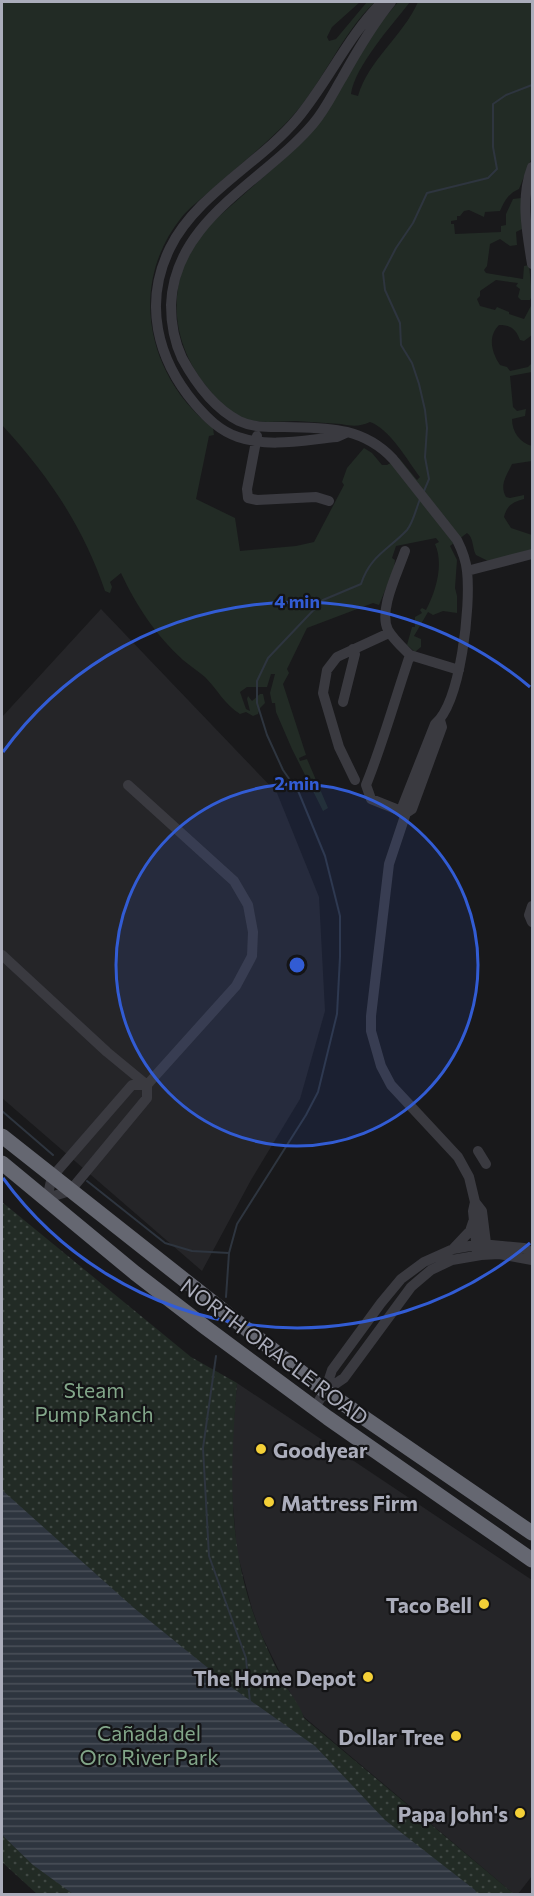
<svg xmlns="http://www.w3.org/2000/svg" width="534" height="1896" font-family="Commissioner,sans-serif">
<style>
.built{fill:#252528}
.grass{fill:#222b25}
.park{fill:url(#park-dots)}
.water{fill:url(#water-rules)}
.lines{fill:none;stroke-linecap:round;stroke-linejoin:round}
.stream{stroke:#2e353f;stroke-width:2}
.minor{stroke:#3a3a40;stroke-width:10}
.highway{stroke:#656771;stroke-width:15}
.ring{fill:none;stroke:#325cd4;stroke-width:3}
.poi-dot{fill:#f4d037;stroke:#141416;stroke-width:2}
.labels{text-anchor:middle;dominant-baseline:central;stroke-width:4.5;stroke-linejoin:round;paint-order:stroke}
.street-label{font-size:21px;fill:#abadbb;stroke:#141416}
.park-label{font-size:21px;fill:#82a689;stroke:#141416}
.poi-label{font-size:21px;font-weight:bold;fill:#abadbb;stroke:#141416;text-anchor:end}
.centre{fill:#325cd4;stroke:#141416;stroke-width:3}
.ring-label{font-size:18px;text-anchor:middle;font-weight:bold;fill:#325cd4;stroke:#141416;stroke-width:4.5;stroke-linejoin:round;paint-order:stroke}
</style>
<defs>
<pattern id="park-dots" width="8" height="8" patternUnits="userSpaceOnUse" patternTransform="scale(1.5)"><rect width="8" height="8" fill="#222b25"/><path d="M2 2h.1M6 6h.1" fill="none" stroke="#3f4743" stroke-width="1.8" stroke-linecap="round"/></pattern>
<pattern id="water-rules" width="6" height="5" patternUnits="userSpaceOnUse" patternTransform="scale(1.5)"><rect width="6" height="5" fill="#2e353f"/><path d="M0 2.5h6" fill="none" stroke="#4a5059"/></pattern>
</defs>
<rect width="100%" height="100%" fill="#19191b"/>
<!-- built -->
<path class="built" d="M101,609L277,793L319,897L325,1011L300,1099L251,1180L202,1271L2,1098V717Z
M237,1383L532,1580V1876L518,1894H514L304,1717L287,1687L262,1636L252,1609L237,1552L231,1483V1454Z"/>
<!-- grass -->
<path class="grass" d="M2,2H360L332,27L327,37L329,41L336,39L367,2H375C340,35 323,84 289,120C265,145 237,167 211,190C201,199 189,208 181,218C127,286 148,378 213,428L214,435L209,436L196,499L235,518L240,551L296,546L314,542L344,485L342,482L347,468L364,448L372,453L382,465H387L399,458L417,480L420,477C407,460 390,429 370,422C359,427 352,426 341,424C326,423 311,422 296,421C280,421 260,424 245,419C230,413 216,399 207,387C180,354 169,312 182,271C187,255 198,241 207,227L305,140L371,34L398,2H410C392,25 355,66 351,94L358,96C369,59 403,36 418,2H532V157L519,189C508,194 505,200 500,211L485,212L484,217L469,210L464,211L460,216H457V220L451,221V224H454L455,234L501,232V226L506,225V214L513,199L521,198L522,229L516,232L517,245L510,246L500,239L490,244L487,266L484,270L486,273L523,279L524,266L529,265L532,296L530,300H521L518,297L520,289L516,286L518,283L496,280L480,291V296L477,299L480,306L495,310L497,307L509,312V314L524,319L532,304V335L524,341L520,340C516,329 511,325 499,325C487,337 492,353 500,365L507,367L510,371L528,367L532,363V372L510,376L513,407L517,411L526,409L525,416L512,419C512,432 520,443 532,446V461L512,464C507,475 499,485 506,497L510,498L524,495V499C513,502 507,505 504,517L511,528L532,535V550L488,561L476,555C472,548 474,538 467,533L450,546L457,560L455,588L457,596V613L443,611L433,615L428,612L414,636L421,639V647L415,652L407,645L412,627H415V617L422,613L420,610L422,608L426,610C436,591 444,564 435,544L439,542L436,538L396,546L392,558L395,560L394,569L379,605L373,603L307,628L287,669L289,673L283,684L306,755L299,758L300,761L307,759L328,808L323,811L292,749L276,712L275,703H272L270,693L275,674H271L267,687H247L240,692L246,709L250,711L247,699L248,696L252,701L260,694H263L265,703L260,708L258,714L253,716L246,712L240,714C225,705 217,689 205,677C198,671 190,666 183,660C155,634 137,607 121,573L110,582L112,587L110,593L105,591C83,526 48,475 2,425Z"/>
<!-- park -->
<path class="park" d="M2,1202L191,1357L237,1383C230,1474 226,1550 262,1636C269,1653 277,1670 286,1686C292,1696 301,1707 304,1718L514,1894H37L2,1862Z"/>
<!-- water -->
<path class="water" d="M2,1490L134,1608L234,1689L315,1746L385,1820L475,1890L477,1894H73L33,1865L2,1835Z"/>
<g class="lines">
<!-- stream -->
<path class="stream" d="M424,491L429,479L425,457L427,428L425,410L419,384L412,363L401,345L400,323L385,290L383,273L396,248L413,223L427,193L488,178L497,169L493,147V104L506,95L532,85
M2,1111L53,1155
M87,1181L165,1243L192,1251L229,1253
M226,1297L229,1253L237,1224L306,1115L318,1092L337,1014L340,957V916L325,856L299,793L283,770L267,735L257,703V681L268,658L323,600L361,584C370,556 388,550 407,530C413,523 416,509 420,499
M216,1356L203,1448L209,1556L246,1658L250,1703"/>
<!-- minor -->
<path class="minor" d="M391,2C372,25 357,51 342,78C333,93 325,110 313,124C264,182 174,219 171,305C171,323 174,341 182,358C195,382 214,408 239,421C254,428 268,427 284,427C326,428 362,426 393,459L457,540C462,550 466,560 467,571C471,605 461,702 435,724L403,805L406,813L389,864L371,1016V1031L381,1066L391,1085L458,1157L469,1177L475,1202
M532,167C520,198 527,233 532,264
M346,433L337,437C304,440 270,448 238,437C220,431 207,418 195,404C157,359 143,303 170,248C196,195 259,164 297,119C328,82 348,36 382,2
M257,436L247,489L248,498L257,500L316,497L329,501
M405,551C398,572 378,610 388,630C393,639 403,648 410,655C395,699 383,743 366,785L371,799L406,813
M467,571L532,554
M410,655L459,670
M343,702L355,654L353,649
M355,780L339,747L323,693L327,670L337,657L389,633
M406,813L412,809L442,727L440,720
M532,906L529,915L532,922
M2,955L107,1052L147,1085
M478,1151L486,1164
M47,1198L70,1191L147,1098V1085L236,986L252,956L253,932L248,905L234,881L128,785
M47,1198L52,1177L132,1085H147
M453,1249L470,1231L473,1222
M477,1251L473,1211L475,1202L482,1211L487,1251
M325,1391L344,1378L411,1287L431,1270L452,1260L481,1255L499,1254L532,1260
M315,1407L325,1391L332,1370L381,1303L401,1279L424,1262L453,1249L481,1244L524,1248L532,1253"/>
<!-- highway -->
<path class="highway" d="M2,1136L325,1391L532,1533
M2,1163L135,1273L205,1327L328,1418L532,1560"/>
</g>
<!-- distance rings -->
<circle cx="297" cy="965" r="181" fill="#325cd4" fill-opacity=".12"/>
<g class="ring">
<circle cx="297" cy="965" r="181"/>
<path d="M530 1243A363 363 0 0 1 3 1178M3 752A363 363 0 0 1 530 687"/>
</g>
<!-- markers -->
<g class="poi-dot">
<circle cx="261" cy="1449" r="6"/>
<circle cx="269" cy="1502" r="6"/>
<circle cx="484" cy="1604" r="6"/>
<circle cx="368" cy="1677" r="6"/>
<circle cx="456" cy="1736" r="6"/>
<circle cx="520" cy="1813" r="6"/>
</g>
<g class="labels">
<!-- street labels -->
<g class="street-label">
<text transform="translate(275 1351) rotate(37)">NORTH ORACLE ROAD</text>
</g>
<!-- park labels -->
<g class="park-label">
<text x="94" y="1389">Steam<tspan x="94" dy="24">Pump Ranch</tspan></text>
<text x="149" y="1732">Cañada del<tspan x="149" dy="24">Oro River Park</tspan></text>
</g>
<!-- poi labels -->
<g class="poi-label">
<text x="273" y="1449" text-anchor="start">Goodyear</text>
<text x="281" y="1502" text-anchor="start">Mattress Firm</text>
<text x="472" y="1604">Taco Bell</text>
<text x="356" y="1677">The Home Depot</text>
<text x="444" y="1736">Dollar Tree</text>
<text x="508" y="1813">Papa John's</text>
</g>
</g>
<circle cx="297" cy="965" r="9" class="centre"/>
<g class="ring-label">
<text x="297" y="608">4 min</text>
<text x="297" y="790">2 min</text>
</g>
<!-- border -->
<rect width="534" height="1896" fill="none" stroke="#abadbb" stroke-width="6"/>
</svg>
